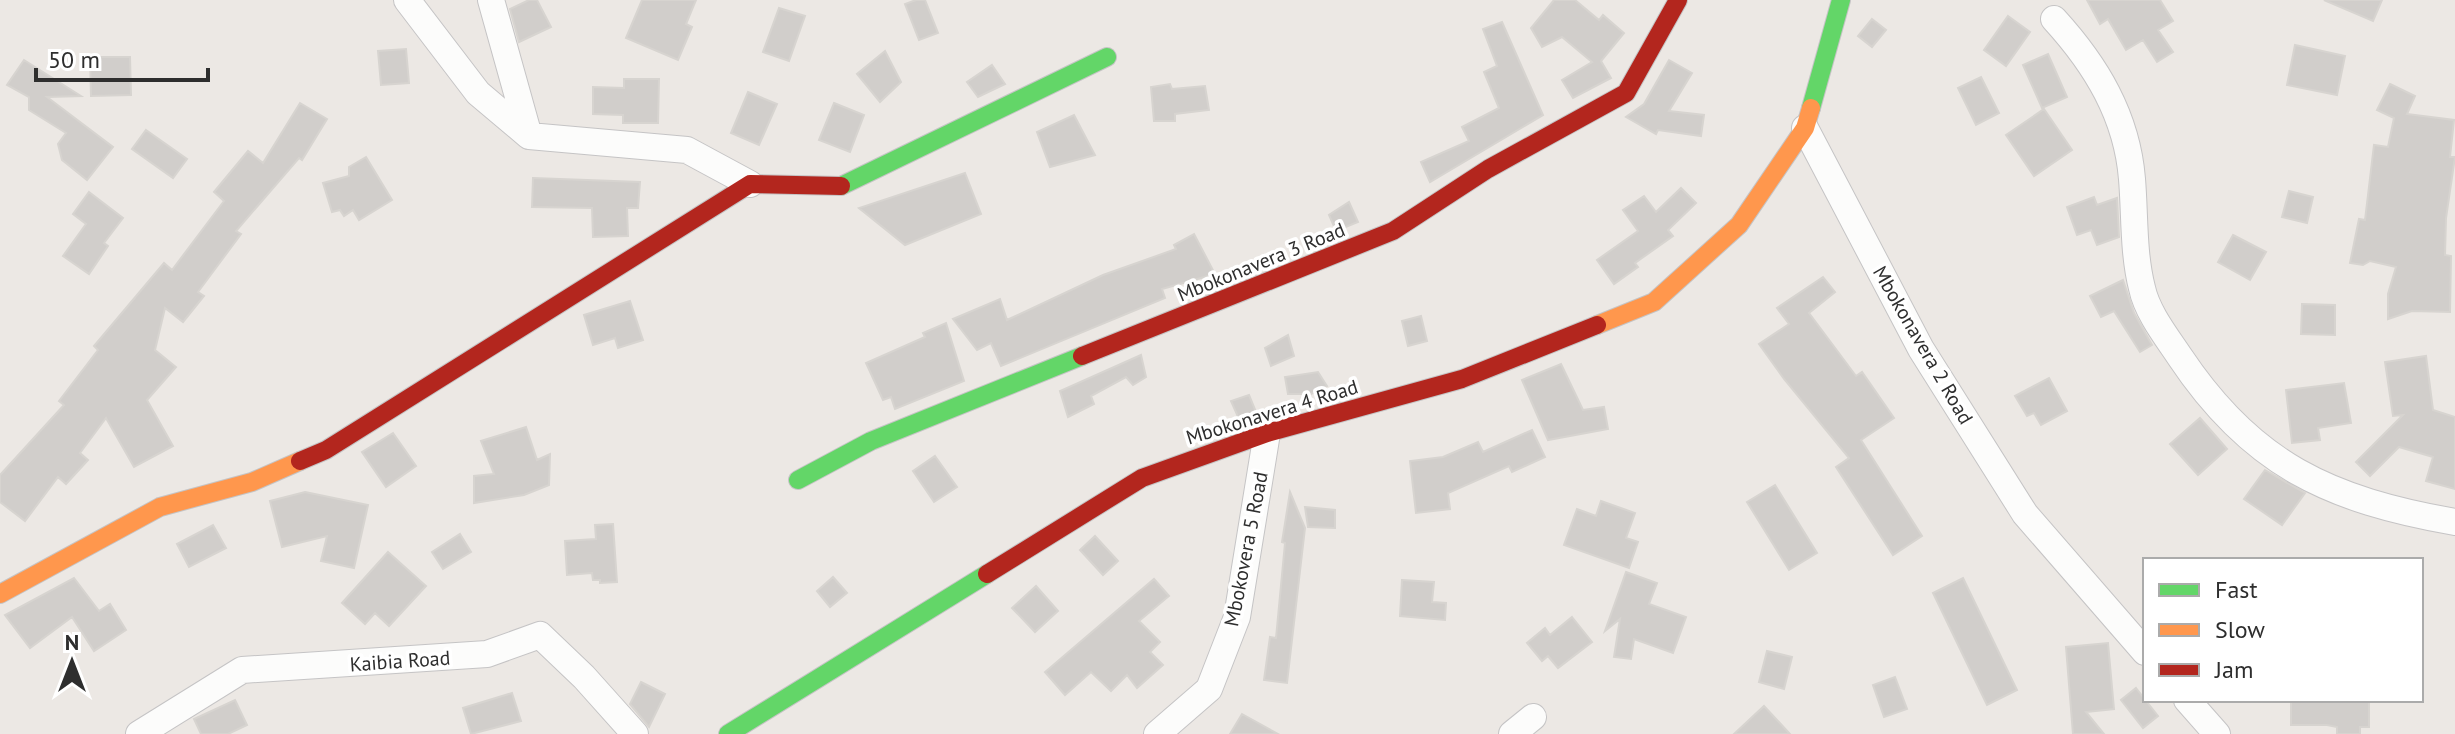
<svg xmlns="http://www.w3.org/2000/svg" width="2455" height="734" font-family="'PT Sans',sans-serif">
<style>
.building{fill:#d1cecb;stroke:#d7d4d0;stroke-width:2}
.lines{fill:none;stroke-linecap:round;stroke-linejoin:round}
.street-casing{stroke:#c5c4c5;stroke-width:28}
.fast-casing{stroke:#c5c4c5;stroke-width:20}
.slow-casing{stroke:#c5c4c5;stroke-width:20}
.jam-casing{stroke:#c5c4c5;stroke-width:20}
.street{stroke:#fcfcfb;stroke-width:26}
.fast{stroke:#63d668;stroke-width:18}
.slow{stroke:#ff974d;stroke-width:18}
.jam{stroke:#b3261e;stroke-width:18}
.labels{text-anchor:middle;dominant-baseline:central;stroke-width:7;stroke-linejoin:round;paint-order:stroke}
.street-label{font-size:20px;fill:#2e2e2e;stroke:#fff}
</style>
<rect width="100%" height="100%" fill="#ece8e4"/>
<!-- building -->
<path class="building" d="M529,0H537L551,27L519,42L510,9Z
M642,0H696L686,24L692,27L678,60L626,38Z
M916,0H925L938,33L919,40L905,4Z
M1554,0H1575L1599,20L1603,15L1624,33L1601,61L1611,78L1573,98L1562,80L1592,62L1562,37L1542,47L1531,28Z
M2087,0H2160L2173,21L2158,30L2173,52L2157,62L2143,40L2126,50L2108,19L2100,24Z
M2324,0H2382L2373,21Z
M779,8L805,16L789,61L763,52Z
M2008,16L2030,32L2006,66L1984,50Z
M1872,19L1886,30L1872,47L1858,36Z
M1502,22L1543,115L1430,182L1421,162L1469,141L1462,127L1499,108L1484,72L1497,66L1483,29Z
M2295,45L2345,56L2337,95L2287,85Z
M406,49L409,83L381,85L378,51Z
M885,51L901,82L880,102L857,74Z
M2048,54L2067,97L2042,108L2023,65Z
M90,57H130L131,95L91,96Z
M24,60L81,96L47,97L113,147L87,180L62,160L58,144L66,133L29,110V97L7,85Z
M1669,60L1692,73L1669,111L1704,115L1701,136L1658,130L1656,134L1626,117L1644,104Z
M992,65L1005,84L978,97L967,82Z
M1981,77L1999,113L1976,125L1958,88Z
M624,79H659L658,123H623V115L593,114V87L624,88Z
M1170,84L1172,89L1205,86L1209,110L1175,114V121H1154L1151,87Z
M2390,84L2415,96L2407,114L2454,120L2450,157H2455L2446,218L2445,255L2451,256L2450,312L2412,311L2388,319V294L2396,267L2370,261L2363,265L2350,263L2359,219L2365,220L2374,145L2388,147L2394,118L2377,110Z
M748,92L777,104L759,145L731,133Z
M300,103L327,119L302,160L299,158L236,231L241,234L198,292L204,296L183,322L165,308L155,350L176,367L147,400L173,446L134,467L106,418L80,453L88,460L66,484L58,477L25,521L0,502V475L64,405L59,401L98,350L94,346L164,263L172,270L224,201L214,192L248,151L263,163Z
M834,103L864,115L850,152L819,140Z
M2044,109L2072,150L2034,176L2006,135Z
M1074,115L1095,155L1050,167L1037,132Z
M146,130L187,159L173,178L132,149Z
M366,157L392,200L359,220L353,210L344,216L340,210L332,212L323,183L349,176V167Z
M965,173L981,214L905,245L859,208Z
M533,178L640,182L638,208H627L628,236L593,237L592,208L532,207Z
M1681,188L1696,203L1668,230L1673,236L1635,263L1638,267L1614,284L1597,260L1638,231L1623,210L1644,196L1656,212Z
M2289,191L2313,197L2307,223L2282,217Z
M89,192L123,218L104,243L108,246L89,274L63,256L86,224L73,214Z
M2094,197L2097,205L2117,198L2119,237L2097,245L2091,230L2077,235L2067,207Z
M1349,202L1358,222L1336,231L1329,215Z
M1194,234L1215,274L1162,289L1165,298L1001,366L991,343L977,350L953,319L1000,299L1007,320L1103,275L1176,249L1174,245Z
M2233,235L2266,252L2250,280L2218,262Z
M1823,277L1835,292L1809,313L1856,376L1862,372L1894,418L1861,440L1922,536L1893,555L1836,467L1849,458L1784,379L1759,344L1789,324L1777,308Z
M2123,280L2134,313L2152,345L2140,352L2114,311L2101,317L2090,296Z
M630,301L643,340L618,348L615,338L593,345L584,315Z
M2302,304L2335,305V335L2301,334Z
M1421,316L1427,341L1408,346L1402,321Z
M946,323L964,381L895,409L891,397L883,400L866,363L925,337L923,333Z
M1288,335L1294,356L1271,366L1265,348Z
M1141,355L1146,377L1133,385L1126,377L1091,396L1094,404L1068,417L1060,391Z
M2426,356L2433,410L2455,417V489L2426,481L2433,457L2399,447L2370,476L2356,462L2403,415L2393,416L2385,362Z
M1561,364L1583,410L1604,407L1608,429L1548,440L1522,380Z
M1318,372L1327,386L1311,394H1288L1285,377Z
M2049,378L2067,411L2041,425L2034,413L2027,416L2015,396Z
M2344,383L2351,423L2318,428L2320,440L2292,443L2286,390Z
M1249,395L1256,412L1239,419L1231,401Z
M2200,418L2227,449L2198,475L2170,444Z
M526,427L537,460L550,454L549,485L524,495L474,503V476L494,474L481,441Z
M1532,430L1545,457L1512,472L1509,466L1448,493L1450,509L1416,513L1410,461L1443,457L1478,442L1483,452Z
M393,433L416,466L386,487L362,452Z
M935,456L957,487L934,502L913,471Z
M2265,470L2305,493L2282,525L2244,499Z
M1775,485L1817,553L1789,570L1747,502Z
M305,492L368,505L354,568L321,561L327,536L282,547L270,501Z
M1290,492L1305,528L1287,683L1264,680L1270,637L1276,638L1285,543L1282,542Z
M1601,501L1635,513L1626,538L1638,542L1629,568L1564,545L1577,509L1596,516Z
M1305,507L1335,510V528L1308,527Z
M613,524L617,582L600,583V580H593L592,573L567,575L565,541L596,539L595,525Z
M213,525L226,548L189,567L177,544Z
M460,534L471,552L443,569L432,552Z
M1095,536L1118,561L1103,575L1080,550Z
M388,552L426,586L389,626L375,613L365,624L342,603Z
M1626,572L1657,583L1649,604L1686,617L1673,653L1634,639L1631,659L1614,657L1620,619L1605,631Z
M833,577L847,593L830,607L817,591Z
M74,578L99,611L110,604L126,630L94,651L72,617L30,648L5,615Z
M1963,578L2017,690L1987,705L1933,593Z
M1154,579L1169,596L1139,621L1160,642L1150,652L1163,665L1137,688L1127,675L1111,691L1091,672L1065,695L1045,672Z
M1402,580L1434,582L1432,602L1446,603L1445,620L1400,616Z
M1036,586L1058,611L1035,632L1012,608Z
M1572,617L1592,642L1558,668L1548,656L1542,661L1527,643L1545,628L1550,635Z
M2108,643L2114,709L2086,712L2104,734H2073L2066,647Z
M1767,651L1792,657L1784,689L1759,682Z
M1895,677L1907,709L1884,717L1873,685Z
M641,682L665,694L649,727L630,704Z
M2136,688L2158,716L2143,728L2121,700Z
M512,693L521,721L471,734L463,708Z
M235,700L247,725L228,734H201L194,719Z
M2291,700H2369V727H2360V734H2337V727L2327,725H2291Z
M1764,706L1790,734H1734Z
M1242,714L1278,734H1230Z"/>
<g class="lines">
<defs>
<path id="street" d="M407,0L478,93L529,136L687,150L750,184
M491,0L529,136
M2054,19C2096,65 2127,116 2132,179C2135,215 2133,253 2142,288C2147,312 2166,336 2180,357C2252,465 2330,500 2455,522
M1805,128L1921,349L2025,514L2145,652
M2187,700L2217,734
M139,734L242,670L487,654L540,635L584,677L635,734
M1157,734L1209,689L1237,617L1267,433
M1512,734L1533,717"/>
<path id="fast" d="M1811,108L1841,0
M841,186L1107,57
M798,480L871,441L1082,356
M728,734L987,574"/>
<path id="slow" d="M1597,325L1654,302L1739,225L1805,128L1811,108
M0,594L160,507L252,482L300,461"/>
<path id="jam" d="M1082,356L1393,231L1488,169L1626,93L1678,0
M300,461L326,450L750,184L841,186
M987,574L1142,478L1267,433L1462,379L1597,325"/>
</defs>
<!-- street casing -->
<use href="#street" class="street-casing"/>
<!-- fast casing -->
<use href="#fast" class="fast-casing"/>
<!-- slow casing -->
<use href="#slow" class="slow-casing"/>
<!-- jam casing -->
<use href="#jam" class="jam-casing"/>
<!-- street -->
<use href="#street" class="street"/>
<!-- fast -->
<use href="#fast" class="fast"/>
<!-- slow -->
<use href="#slow" class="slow"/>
<!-- jam -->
<use href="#jam" class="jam"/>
</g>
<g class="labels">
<!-- street labels -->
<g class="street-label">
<text transform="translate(1261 262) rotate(-22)">Mbokonavera 3 Road</text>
<text transform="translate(1923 345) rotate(60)">Mbokonavera 2 Road</text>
<text transform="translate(1272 412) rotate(-17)">Mbokonavera 4 Road</text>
<text transform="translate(1246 549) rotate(-79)">Mbokovera 5 Road</text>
<text transform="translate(400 661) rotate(-4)">Kaibia Road</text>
</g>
</g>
<!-- legend -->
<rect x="2143" y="558" width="280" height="144" fill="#ffffff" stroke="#ababab" stroke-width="2"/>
<rect x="2159" y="584" width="40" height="12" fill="#63d668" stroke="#ababab" stroke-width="2"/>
<text x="2215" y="598" font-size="24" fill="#2e2e2e">Fast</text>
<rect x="2159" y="624" width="40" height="12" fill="#ff974d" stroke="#ababab" stroke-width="2"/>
<text x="2215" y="638" font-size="24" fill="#2e2e2e">Slow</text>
<rect x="2159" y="664" width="40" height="12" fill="#b3261e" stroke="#ababab" stroke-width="2"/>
<text x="2215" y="678" font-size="24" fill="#2e2e2e">Jam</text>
<!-- north arrow -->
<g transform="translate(72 662)" stroke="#ffffff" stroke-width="6" paint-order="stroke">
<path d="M0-6L14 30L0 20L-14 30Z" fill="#2e2e2e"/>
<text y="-12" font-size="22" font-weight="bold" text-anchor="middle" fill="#2e2e2e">N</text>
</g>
<!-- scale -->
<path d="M36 68v12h172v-12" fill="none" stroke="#2e2e2e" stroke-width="4"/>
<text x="48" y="68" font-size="24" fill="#2e2e2e" stroke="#ffffff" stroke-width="6" paint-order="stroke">50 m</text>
</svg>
